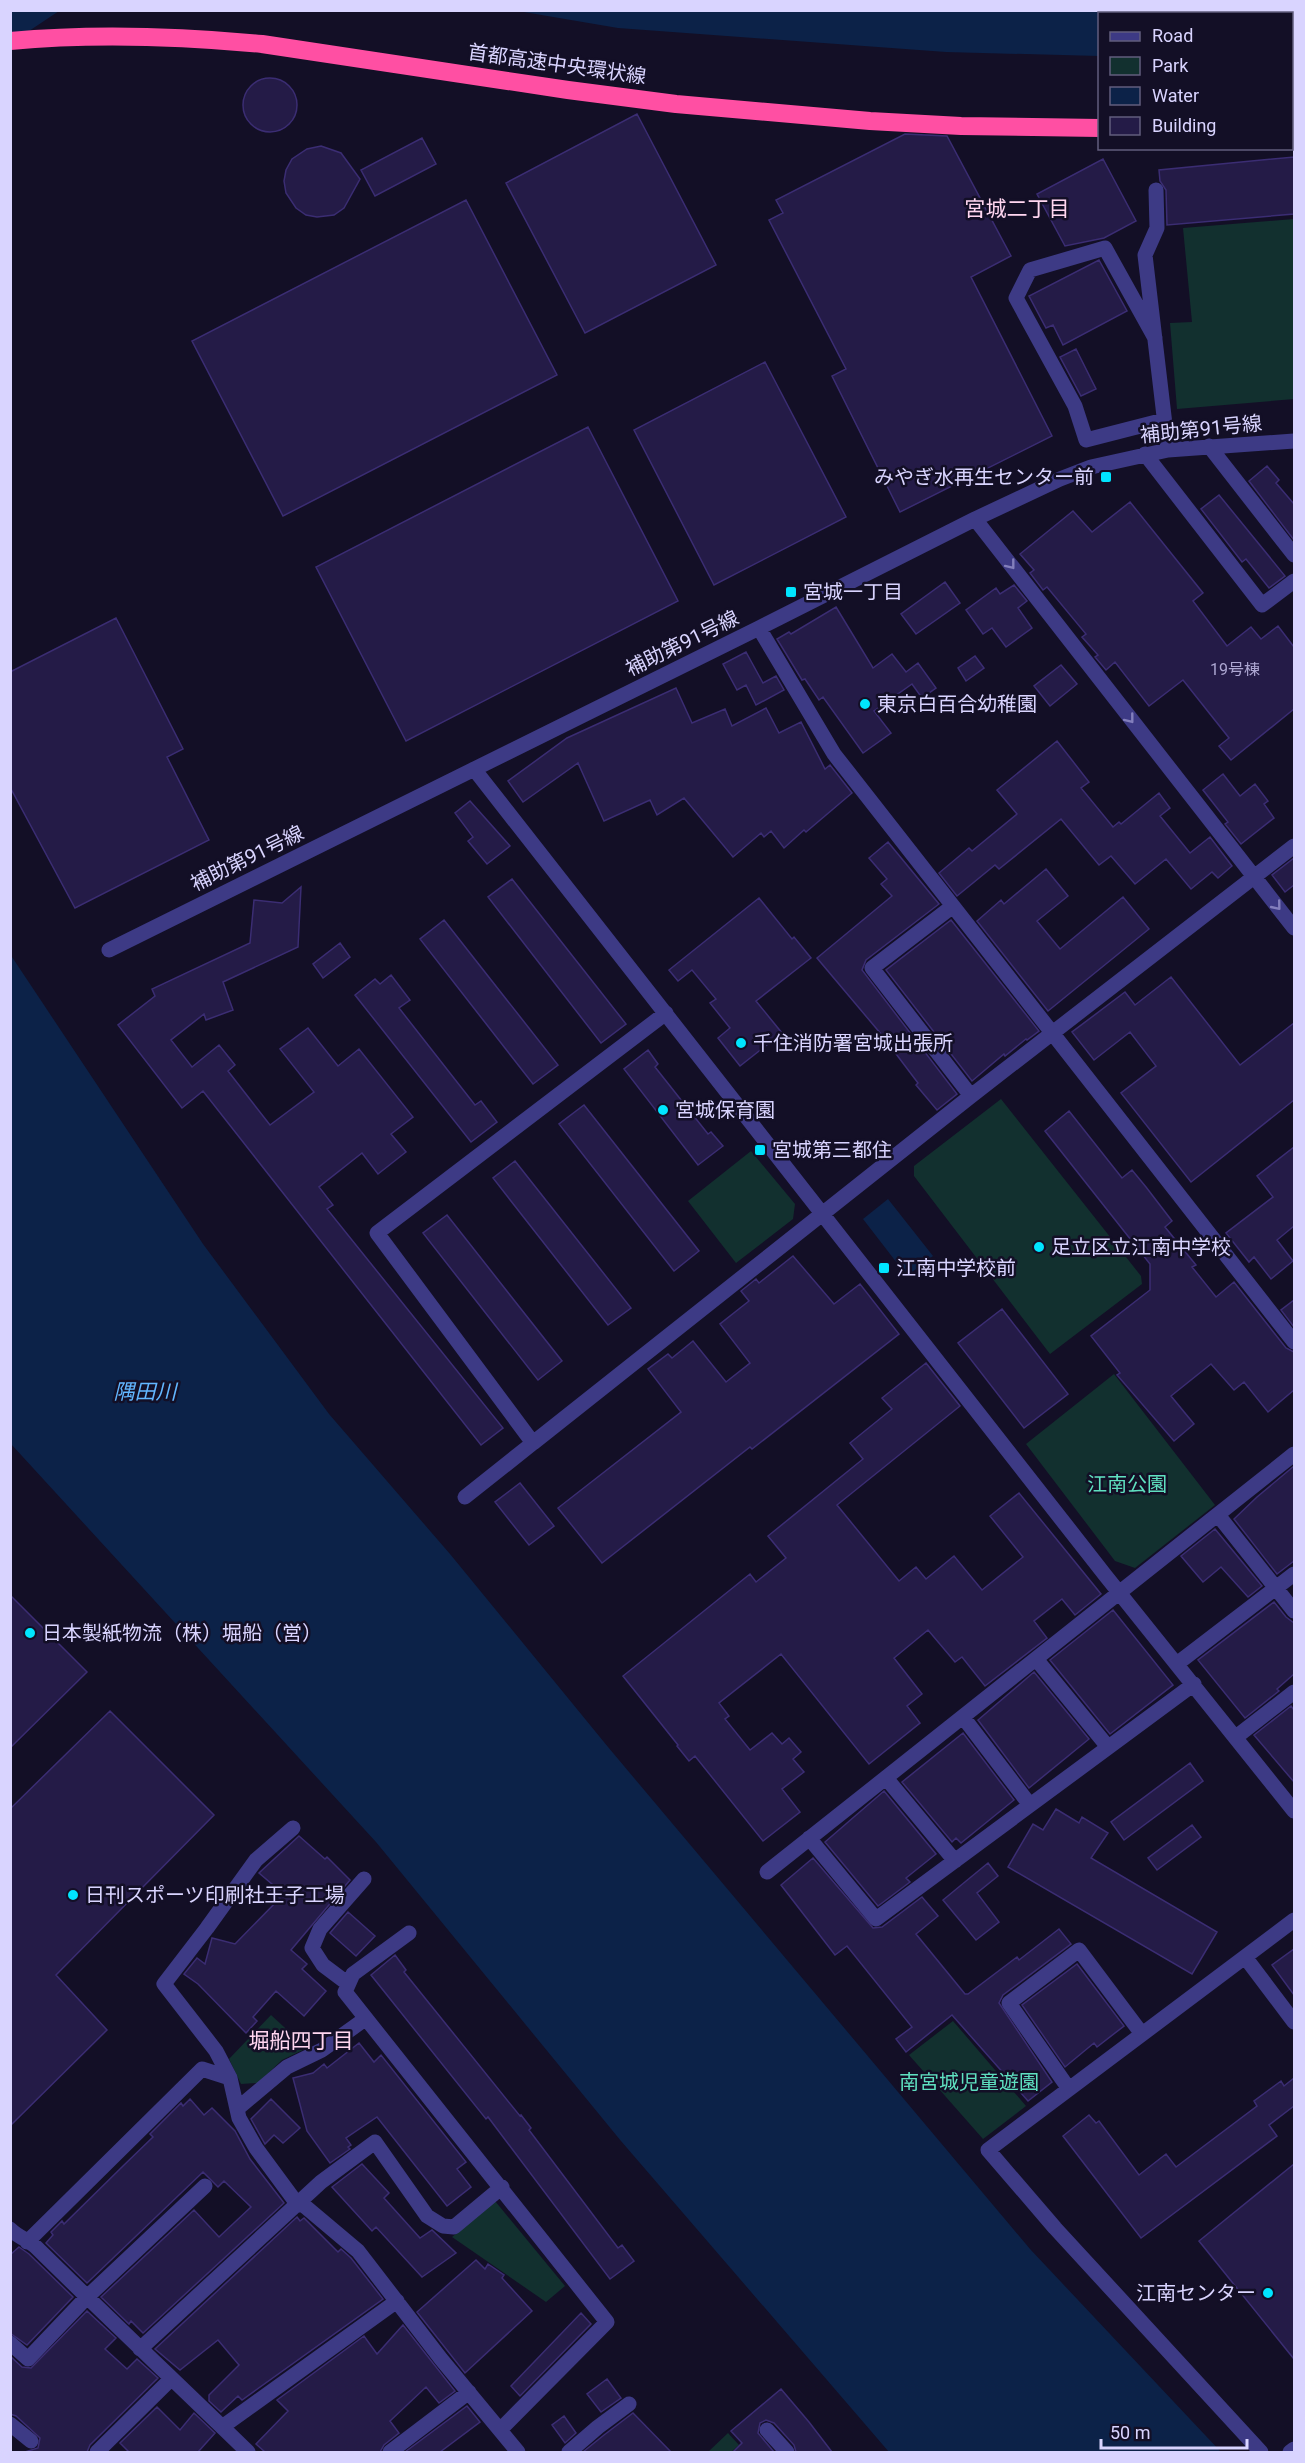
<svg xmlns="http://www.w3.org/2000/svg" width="1305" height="2463" font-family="Roboto,'Noto Sans JP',sans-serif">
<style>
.green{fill:#12302f}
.water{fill:#0c2248}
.building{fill:#241b47;stroke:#3b2d73;stroke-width:1.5}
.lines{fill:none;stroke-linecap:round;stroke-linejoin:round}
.minor{stroke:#3d3a85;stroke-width:15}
.highway{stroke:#ff4fa3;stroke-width:18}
.oneway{stroke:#837fbc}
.poi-dot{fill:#00e5ff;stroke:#130f26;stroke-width:2}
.labels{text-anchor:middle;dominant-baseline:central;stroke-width:5;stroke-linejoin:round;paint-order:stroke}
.number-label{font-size:16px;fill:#aca6d1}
.street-label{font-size:20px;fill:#d9d4ff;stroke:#130f26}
.poi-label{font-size:20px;fill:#d9d4ff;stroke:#130f26;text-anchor:start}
.park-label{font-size:20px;fill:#5fe0c0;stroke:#130f26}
.neighbourhood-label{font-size:21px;fill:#ffd6f0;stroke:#130f26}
.water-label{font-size:21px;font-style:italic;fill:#62b6ff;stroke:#130f26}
</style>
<rect width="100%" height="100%" fill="#130f26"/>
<!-- green -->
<path class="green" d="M1294,219V399L1177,409L1170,323L1192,322L1183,228Z
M1001,1099L1141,1276L1142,1284L1050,1354L914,1176V1166Z
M751,1151L795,1204L793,1219L736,1263L688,1201Z
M1114,1374L1215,1505L1135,1568L1115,1561L1026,1444Z
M271,2015L307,2048L282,2060L258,2083L241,2084L229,2059Z
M953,2021L1026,2106L983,2139L909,2055Z
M495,2201L565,2286L546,2302L452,2237Z
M728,2433L739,2445L731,2452H708Z"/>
<!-- water -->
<path class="water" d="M11,11H59L11,43Z
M518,11H1294V59H1292V14H1100L1099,56L946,52L618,28Z
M10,954L203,1244L329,1414L450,1554L608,1747L1030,2249L1221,2452H889L621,2141L376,1842L11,1444Z
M888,1199L933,1256L907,1276L863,1219Z"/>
<!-- building -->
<path class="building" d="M243 105a27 27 0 1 1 54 0a27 27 0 1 1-54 0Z
M637,114L716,265L585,333L506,183Z
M905,134L947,136L1011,256L971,277L1052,436L900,512L832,376L846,369L769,220L783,213L776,200Z
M422,138L436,164L375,196L361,170Z
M321,146L341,153L360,179L344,208L334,215L317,217L306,215L296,208L286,193L284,181L286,170L292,159L307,149Z
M1294,157V214L1167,225L1166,190L1160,181L1159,170Z
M1103,159L1136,221L1104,238L1065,246L1037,194Z
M466,200L557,375L283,516L192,341Z
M1099,260L1127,311L1063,345L1053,325L1046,328L1029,296Z
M1076,349L1096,389L1081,396L1060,357Z
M765,362L846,517L714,585L634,430Z
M588,427L678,601L406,741L316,567Z
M1267,466L1279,480L1276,483L1294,504V540L1249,481Z
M1219,495L1285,576L1269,588L1246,559L1242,562L1201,509Z
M1130,502L1203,593L1193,601L1227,646L1251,627L1261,639L1278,626L1294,647V709L1231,760L1219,746L1229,738L1183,680L1149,706L1115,662L1106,670L1095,657L1098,655L1082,637L1086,634L1047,587L1043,590L1030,573L1034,570L1020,554L1073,511L1092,532Z
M945,582L960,603L916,634L901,614Z
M1014,585L1027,601L1018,608L1032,628L1006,647L992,628L983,634L966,610L996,588L1000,594Z
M836,607L873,668L892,654L906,672L918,663L936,688L922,698L912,684L874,711L891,733L863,753L823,697L819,700L805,679L802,680L777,639L789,632L791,634Z
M116,618L183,749L167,757L209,840L75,908L10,787V672Z
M746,652L763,683L776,676L784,690L756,705L746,685L737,690L723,664Z
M975,656L984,668L966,681L958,668Z
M1061,665L1077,684L1050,706L1034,686Z
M676,688L692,723L725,709L732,726L766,708L779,733L801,722L825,769L830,765L852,793L806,832L804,830L784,848L771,831L764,837L761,833L733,857L684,798L657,815L650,800L604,821L578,763L523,802L508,781L567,738Z
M1057,741L1089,782L1081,788L1113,827L1119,822L1121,824L1159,793L1170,808L1160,816L1190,853L1210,837L1232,866L1218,878L1212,872L1191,889L1166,859L1135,884L1111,856L1099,865L1061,819L999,869L995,865L957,896L939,873L969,848L972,851L1017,814L997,790Z
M1223,774L1240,796L1255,784L1268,801L1264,804L1274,818L1241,844L1225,824L1228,822L1203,790Z
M470,801L510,846L487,864L468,841L473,837L455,813Z
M888,842L939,904L866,960L862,970L957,1094L937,1110L916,1085L918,1083L881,1034L817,958L892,896L881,884L887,879L869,858Z
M1294,858V885L1285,892L1272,875Z
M1046,869L1068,896L1037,921L1060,949L1123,897L1149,929L1048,1011L977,921L1001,900L1004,904Z
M512,879L626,1024L601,1043L488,897Z
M301,887L298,947L223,982L233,1010L206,1020L204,1014L171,1040L192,1067L219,1045L235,1065L228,1071L270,1125L314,1092L280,1049L308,1028L338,1066L359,1049L413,1117L391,1134L406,1152L378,1174L362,1153L319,1187L333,1205L327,1209L503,1428L481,1445L203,1091L182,1108L118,1025L155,996L152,989L250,943L254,900L282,903Z
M759,898L792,939L794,937L811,958L756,1001L782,1033L740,1066L718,1038L730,1028L710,1003L716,999L692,970L678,981L669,970Z
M444,920L558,1065L533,1084L420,939Z
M951,920L1039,1031L1027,1040L1026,1039L1005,1056L1004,1054L972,1081L886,970Z
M340,943L350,957L323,978L313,964Z
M391,975L410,1000L399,1008L475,1105L481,1101L497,1122L471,1142L355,995L375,979L380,984Z
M1171,977L1240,1065L1294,1023V1100L1191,1182L1121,1093L1156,1066L1130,1032L1094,1060L1072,1032L1125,992L1135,1005Z
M648,1050L658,1064L655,1067L708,1134L711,1132L723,1146L698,1165L624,1069Z
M584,1105L699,1251L674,1271L559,1124Z
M1069,1111L1122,1178L1132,1170L1146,1187L1172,1221L1165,1227L1196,1265L1192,1267L1216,1297L1234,1282L1286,1348L1294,1352V1390L1268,1412L1244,1382L1234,1390L1211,1364L1171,1396L1194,1424L1174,1441L1117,1375L1120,1373L1091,1336L1150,1290V1264L1045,1131Z
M1294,1147V1226L1277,1240L1293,1261L1271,1279L1254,1257L1249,1262L1226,1233L1273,1197L1257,1176Z
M515,1161L631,1308L608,1325L493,1178Z
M447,1215L562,1361L538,1380L423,1233Z
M793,1256L834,1304L860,1284L899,1334L752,1449L750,1447L602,1563L558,1508L681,1412L648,1369L668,1354L672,1358L693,1341L726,1382L750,1363L720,1324L749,1301L741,1291L756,1279L759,1283Z
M1294,1300V1327L1281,1310Z
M1002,1309L1068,1394L1024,1428L958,1343Z
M926,1363L960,1406L837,1505L899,1581L916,1567L926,1579L954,1556L982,1590L1023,1557L990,1516L1019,1493L1101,1594L1075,1615L1062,1599L1034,1621L1047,1638L985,1686L962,1657L955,1662L928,1630L894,1658L922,1694L907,1706L920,1723L869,1764L781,1654L719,1703L729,1716L725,1719L750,1750L772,1733L782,1744L789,1738L801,1752L793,1759L804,1772L782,1789L800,1812L763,1841L695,1756L689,1761L677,1746L678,1745L623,1676L750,1574L756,1582L786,1558L768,1536L863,1459L850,1443L892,1409L882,1398Z
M1294,1466V1561L1277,1574L1234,1519L1257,1497Z
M520,1483L554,1526L529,1545L495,1502Z
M1215,1529L1262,1586L1248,1597L1221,1567L1203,1582L1181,1556Z
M10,1595L87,1672L10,1748Z
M1274,1602L1286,1617L1294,1623V1674L1277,1689L1279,1691L1245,1718L1198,1660Z
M1113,1610L1173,1685L1110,1734L1050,1660Z
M1034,1672L1089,1739L1029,1788L978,1720Z
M1291,1706L1294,1710V1782L1254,1735Z
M110,1711L214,1815L56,1975L107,2030L10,2126V1809Z
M963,1733L1014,1800L961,1843L956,1838L952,1842L902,1782Z
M1190,1763L1203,1781L1124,1840L1111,1822Z
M884,1791L936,1854L906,1878L910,1882L878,1906L825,1842Z
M1056,1809L1079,1823L1082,1817L1108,1833L1091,1858L1217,1932L1192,1974L1008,1867L1033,1824L1043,1830Z
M1192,1825L1201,1837L1157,1870L1148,1858Z
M299,1836L325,1859L327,1857L350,1880L291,1950L307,1964L302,1969L326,1991L304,2016L276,1991L253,2017L257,2021L246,2033L198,1984L184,1974L197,1958L205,1964L212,1938L235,1944L280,1898L270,1890L273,1885L259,1873Z
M813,1858L873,1928L882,1927L922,1897L938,1916L916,1934L965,1994H968L1017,1957L1019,1960L1059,1929L1071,1944L1003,1995L999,2003L1052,2082L1028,2101L952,2015L906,2052L896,2039L912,2027L847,1946L835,1955L781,1885Z
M988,1863L998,1876L977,1893L999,1922L976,1940L943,1900Z
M348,1912L375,1936L356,1956L330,1933Z
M1294,1949V1995L1272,1965Z
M395,1955L406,1970L404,1972L520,2116L521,2115L531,2128L529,2130L618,2248L622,2245L634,2261L610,2279L488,2117L486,2119L371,1975Z
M1077,1964L1124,2026L1097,2047L1094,2043L1065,2067L1022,2005Z
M359,2043L374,2062L381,2055L466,2162L457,2169L471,2187L447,2206L377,2117L346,2138L351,2145L348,2147L350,2149L330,2163L307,2131L293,2078L313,2073L324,2064L327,2068Z
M1294,2078V2106L1269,2125L1277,2136L1141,2238L1063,2136L1089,2115L1096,2123L1099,2121L1139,2175L1166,2154L1176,2167L1257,2106L1254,2101L1281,2081L1284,2086Z
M190,2099L204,2115L212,2108L235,2131L250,2159L284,2203L143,2333L131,2321L129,2324L101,2297L194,2210L219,2237L251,2207L224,2181L218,2187L203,2172L87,2283L46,2243L53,2235L51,2232L62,2221L64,2224L123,2166L153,2137L150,2134L181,2103L183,2106Z
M271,2099L300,2128L283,2143L274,2135L265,2144L251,2119Z
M362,2164L389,2193L384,2198L420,2238L432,2230L456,2253L422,2277L376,2227L372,2231L332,2187Z
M1294,2164V2359L1199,2241Z
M297,2217L300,2221L304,2218L338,2252L341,2249L351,2258L383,2299L242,2400L238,2396L221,2412L209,2401V2395L239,2365L218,2340L180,2370L155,2349Z
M19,2247L29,2254L73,2297L27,2345L10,2333V2255Z
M476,2260L485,2269L488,2264L504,2275L502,2278L532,2311L465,2373L417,2312Z
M87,2311L116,2338L105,2349L127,2369L137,2359L158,2378L90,2445L87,2452H25L38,2448L40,2438L16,2416L10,2414V2356L22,2367L31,2368Z
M581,2313L591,2324L520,2396L511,2386Z
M403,2325L455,2391L439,2403L426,2387L390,2421L399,2433L384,2445L380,2452H265L256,2444L288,2411L277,2400L364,2336L377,2354Z
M607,2379L621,2398L601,2412L587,2394Z
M781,2389L809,2422L832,2452H796L794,2445L774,2423L766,2420L760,2423L758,2433L774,2452H733L742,2443L731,2431Z
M467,2406L480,2422L440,2452H405Z
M157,2407L180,2430L194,2413L215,2433L198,2452H129L120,2443Z
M633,2413L671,2452H583L604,2435Z
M564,2416L576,2433L565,2443L552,2425Z"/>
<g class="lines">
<!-- minor -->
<path class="minor" d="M1156,190L1157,228L1145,255L1168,450
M1155,338L1105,248L1030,270L1016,298L1075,406L1086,440L1164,420
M1209,446L1294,555
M1145,454L1262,605L1294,581
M975,519L1294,928
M759,628L834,754L1294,1342
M474,769L1105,1575L1294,1811
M953,906L872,968L971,1096
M109,950L759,628L975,519L1060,479L1091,467L1168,450L1294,441
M666,1013L377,1233L533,1443L971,1096L1294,846
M465,1497L533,1443
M1218,1515L1294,1611
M1036,1659L1108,1747
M1178,1663L1294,1574
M963,1717L1030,1805
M1236,1737L1294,1692
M886,1778L955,1861
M809,1838L876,1919L1194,1684
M767,1872L1294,1454
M409,1933L353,1974L345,1992L607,2322L500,2430
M1245,1957L1294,2022
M347,1983L323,1965L312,1948L320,1929L364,1879
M230,2078L216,2051L164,1984L207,1928L256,1860L293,1828
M1069,2089L1009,2003L1079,1950L1142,2034
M237,2109L287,2067L322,2050L365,2019
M301,2203L358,2251L441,2359L518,2452
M10,2229C19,2238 29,2240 36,2247C106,2316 178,2384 248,2452
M27,2242L202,2069L230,2078L239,2118L256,2148L298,2205
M10,2343L28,2359L86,2298L205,2186
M140,2349L321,2182L375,2142L427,2216L443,2226L454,2227L502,2187
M10,2424L31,2441
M222,2427L397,2301
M767,2430L787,2452
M97,2452L171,2379
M390,2452L469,2392
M569,2452L598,2427L629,2404
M1261,2452L1055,2228L988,2150L1294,1920
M1290,2452L1294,2449"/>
<!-- highway -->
<path class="highway" d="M10,41C96,33 177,36 262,44L568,90L676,104L870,121L961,126L1100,128
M1292,123H1294"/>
</g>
<!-- one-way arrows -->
<defs><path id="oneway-chevron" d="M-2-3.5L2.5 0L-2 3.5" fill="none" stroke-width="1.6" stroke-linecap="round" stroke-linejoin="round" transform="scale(1.5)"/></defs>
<g class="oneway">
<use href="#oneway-chevron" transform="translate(1011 565) rotate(52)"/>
<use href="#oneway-chevron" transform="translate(1130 719) rotate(52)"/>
<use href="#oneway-chevron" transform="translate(1277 906) rotate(51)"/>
</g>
<!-- markers -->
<g class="poi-dot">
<rect x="1100" y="471" width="12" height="12" rx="3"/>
<rect x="785" y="586" width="12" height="12" rx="3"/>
<circle cx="865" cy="704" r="6"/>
<circle cx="741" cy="1043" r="6"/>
<circle cx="663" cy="1110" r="6"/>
<rect x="754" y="1144" width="12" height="12" rx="3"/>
<circle cx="1039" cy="1247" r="6"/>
<rect x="878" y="1262" width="12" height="12" rx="3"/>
<circle cx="30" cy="1633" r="6"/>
<circle cx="73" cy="1895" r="6"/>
<circle cx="1268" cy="2293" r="6"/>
</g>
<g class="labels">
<!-- number labels -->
<g class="number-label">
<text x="1235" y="669">19号棟</text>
</g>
<!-- street labels -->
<g class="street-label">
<text transform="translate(557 64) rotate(8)">首都高速中央環状線</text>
<text transform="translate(1201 429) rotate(-6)">補助第91号線</text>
<text transform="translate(682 643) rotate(-26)">補助第91号線</text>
<text transform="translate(247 858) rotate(-26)">補助第91号線</text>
</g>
<!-- poi labels -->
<g class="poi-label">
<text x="1094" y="477" text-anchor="end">みやぎ水再生センター前</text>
<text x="803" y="592">宮城一丁目</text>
<text x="877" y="704">東京白百合幼稚園</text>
<text x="753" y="1043">千住消防署宮城出張所</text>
<text x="675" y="1110">宮城保育園</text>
<text x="772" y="1150">宮城第三都住</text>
<text x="1051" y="1247">足立区立江南中学校</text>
<text x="896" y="1268">江南中学校前</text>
<text x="42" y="1633">日本製紙物流（株）堀船（営）</text>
<text x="85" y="1895">日刊スポーツ印刷社王子工場</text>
<text x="1256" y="2293" text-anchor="end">江南センター</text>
</g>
<!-- park labels -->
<g class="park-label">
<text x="1127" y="1484">江南公園</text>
<text x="969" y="2082">南宮城児童遊園</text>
</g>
<!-- neighbourhood labels -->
<g class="neighbourhood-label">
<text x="1017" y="209">宮城二丁目</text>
<text x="301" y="2041">堀船四丁目</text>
</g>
<!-- water labels -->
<g class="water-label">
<text x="145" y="1392">隅田川</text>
</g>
</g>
<!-- border -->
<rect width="1305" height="2463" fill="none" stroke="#d9d4ff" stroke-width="24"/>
<!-- legend -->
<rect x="1098" y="12" width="195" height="138" fill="#130f26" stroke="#625e7d" stroke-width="1.5"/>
<rect x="1110" y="32" width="30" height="9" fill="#3d3a85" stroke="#625e7d" stroke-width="1.5"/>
<text x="1152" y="42" font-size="18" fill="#d9d4ff">Road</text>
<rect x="1110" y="57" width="30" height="18" fill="#12302f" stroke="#625e7d" stroke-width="1.5"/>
<text x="1152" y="72" font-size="18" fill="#d9d4ff">Park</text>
<rect x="1110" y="87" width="30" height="18" fill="#0c2248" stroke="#625e7d" stroke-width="1.5"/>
<text x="1152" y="102" font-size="18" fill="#d9d4ff">Water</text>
<rect x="1110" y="117" width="30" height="18" fill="#241b47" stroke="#625e7d" stroke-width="1.5"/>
<text x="1152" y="132" font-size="18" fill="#d9d4ff">Building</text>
<!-- scale -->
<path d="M1101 2439v9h146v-9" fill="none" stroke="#d9d4ff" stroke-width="3"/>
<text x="1110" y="2439" font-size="18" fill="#d9d4ff" stroke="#130f26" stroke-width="4.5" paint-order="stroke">50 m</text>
</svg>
